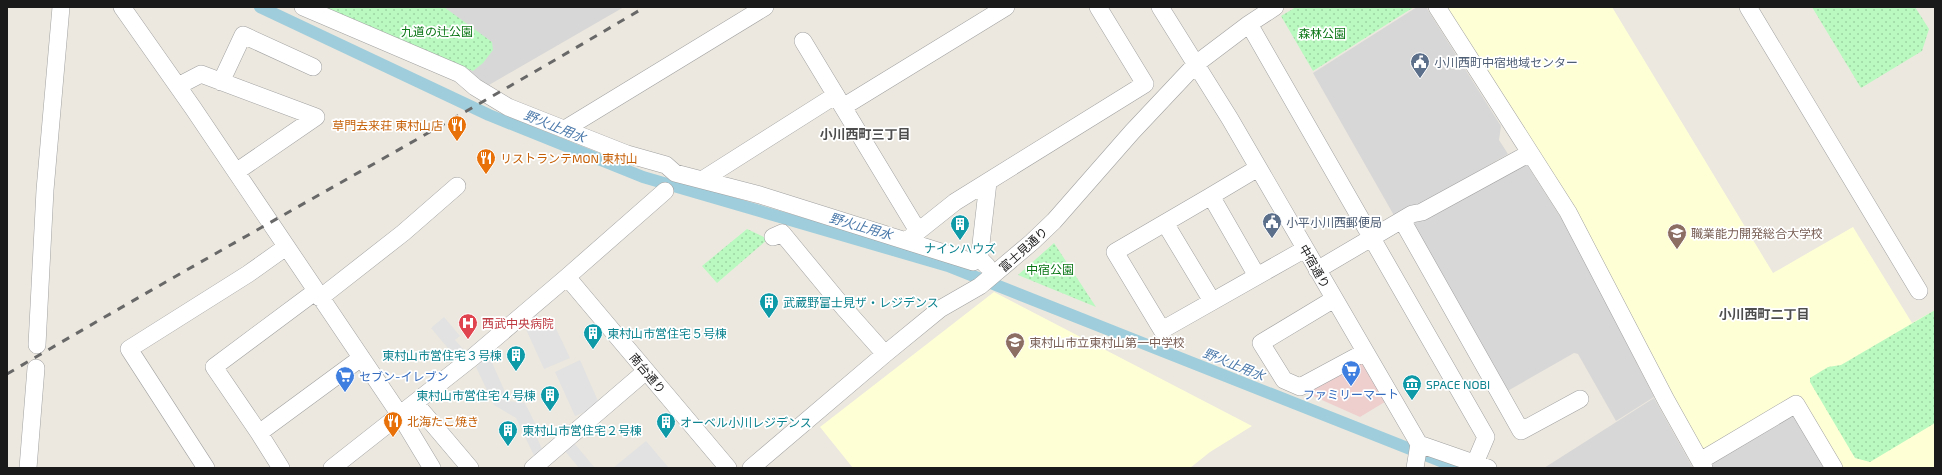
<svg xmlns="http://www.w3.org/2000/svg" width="1942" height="475" font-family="'Exo 2','Noto Sans JP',sans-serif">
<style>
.residential{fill:#d8d7d7}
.commercial{fill:#eecfce}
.education{fill:#ffffd6}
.park{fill:url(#park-dots)}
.parking{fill:#e2e2e2}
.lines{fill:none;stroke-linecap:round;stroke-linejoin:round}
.canal{stroke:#9fcddb;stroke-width:12}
.minor-casing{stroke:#a1a1a1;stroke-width:18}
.minor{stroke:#fff;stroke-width:17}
.rail{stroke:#686868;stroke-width:3;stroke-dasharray:8 8;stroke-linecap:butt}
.labels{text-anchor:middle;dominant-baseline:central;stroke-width:3.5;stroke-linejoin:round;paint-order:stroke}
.park-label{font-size:12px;fill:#0a7615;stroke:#fff}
.service-label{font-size:12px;fill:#4e5e75;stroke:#fff;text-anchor:start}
.food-label{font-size:12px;fill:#c56008;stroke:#fff;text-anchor:start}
.education-label{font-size:12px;fill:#785e54;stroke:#fff;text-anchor:start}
.culture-label{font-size:12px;fill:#0d838f;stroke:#fff;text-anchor:start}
.street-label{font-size:12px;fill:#1a1a1a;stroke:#fff}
.health-label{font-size:12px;fill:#be3a42;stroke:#fff;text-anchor:start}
.shop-label{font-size:12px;fill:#366cbe;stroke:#fff;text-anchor:start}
.water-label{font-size:13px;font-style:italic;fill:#4877a9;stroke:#fff}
.neighbourhood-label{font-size:13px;font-weight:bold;fill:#4d4d4d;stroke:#fff}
</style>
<defs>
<pattern id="park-dots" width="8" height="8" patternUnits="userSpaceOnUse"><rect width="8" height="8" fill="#baf9c0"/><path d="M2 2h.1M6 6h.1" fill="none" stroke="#9fd5a4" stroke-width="1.8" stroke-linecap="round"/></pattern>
</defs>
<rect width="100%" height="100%" fill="#ece8df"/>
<!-- residential -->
<path class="residential" d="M322,7H624L489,85L472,75Z
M1417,7H1426L1501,126L1499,140L1508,154L1396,219L1313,73Z
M1526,163L1570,232L1654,397L1616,421L1578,354L1574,353L1504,393L1410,229L1413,222Z
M1654,398L1693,468H1544Z
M1792,415L1797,417L1827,468H1712L1711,461Z"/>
<!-- commercial -->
<path class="commercial" d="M1360,358L1388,400L1360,417L1304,392Z"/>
<!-- education -->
<path class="education" d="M1445,7H1612L1773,273L1853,227L1912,323L1935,310V468H1838L1796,400L1708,451L1701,448Z
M994,292L1252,426L1210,452L1190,468H853L820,427Z"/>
<!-- park -->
<path class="park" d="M317,7H444L492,42L493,50L483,63L473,71Z
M1296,7H1414L1313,71L1281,16Z
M1812,7H1915L1929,29L1922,51L1861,88Z
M747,229L768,239L717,283L702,266Z
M1054,243L1096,307L1018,275Z
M1935,310V423L1870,462L1855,458L1810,382V378L1828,367L1841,365Z"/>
<!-- parking -->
<path class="parking" d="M530,308L542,320L550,316L570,358L544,369L525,327L531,324L523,314Z
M444,317L460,336L455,340L466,352L457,359L431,328Z
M478,351L485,361L490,358L509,401L525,403L541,435L537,438L546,457L538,464L516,418L494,405L476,367L479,364L473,357Z
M580,360L598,401L593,406L589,420L585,412L575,416L555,372Z
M569,437L595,468H579L560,445Z
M646,441L669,468H613Z"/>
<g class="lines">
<!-- canal -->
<path class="canal" d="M260,7L489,115L643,177L948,266L1458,468"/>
<defs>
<path id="minor" d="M122,7L193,108L400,415L432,468
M303,7L460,74L475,87L508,107L627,154L666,165L675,173L760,195L973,262L980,259
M1160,7L1230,119L1419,444
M1437,7L1568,212L1666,400L1704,468
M1748,7L1919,291
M1249,24L1486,437L1475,463
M803,41L918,231
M221,82L243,35L313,67
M178,86L201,74L316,117L236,172
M843,107L1006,7
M565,129L765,7
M702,180L836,95
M1211,196L1258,168
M1402,220L1521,431L1580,399
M1165,223L1212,301
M773,237L782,233L844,308L885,354
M906,241L955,202L1145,84L1098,7
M987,266L980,259V253L988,182
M1317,270L1412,214L1422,212L1530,153
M1257,276L1211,196L1115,252L1162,330L1305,249
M567,277L728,468
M320,298L403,233L457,186
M1334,299L1261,343L1284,380L1300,387L1365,352
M37,345L45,190L61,7
M415,403L470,468
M259,433L361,358
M1419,444L1488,468
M1700,461L1796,404L1834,468
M28,468L36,368
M206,468L129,349L248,274L286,247
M281,468L259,433L214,367L316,291
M332,468L473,357L567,277L665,191
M533,468L646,371
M751,468L885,354L940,309L980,286L1032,242L1054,221L1132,132L1196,64L1249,24L1275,7
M1415,468L1419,444"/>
</defs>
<!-- minor casing -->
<use href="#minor" class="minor-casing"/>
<!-- minor -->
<use href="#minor" class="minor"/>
<!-- rail -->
<path class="rail" d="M7,374C219,249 435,132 645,7"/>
</g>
<!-- icons -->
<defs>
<symbol id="civic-pin" viewBox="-11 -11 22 30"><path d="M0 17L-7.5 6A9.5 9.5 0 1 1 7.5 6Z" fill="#5c6f8a" stroke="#fff"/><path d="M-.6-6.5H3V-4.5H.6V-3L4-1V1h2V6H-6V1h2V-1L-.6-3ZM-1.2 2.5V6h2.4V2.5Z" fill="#fff"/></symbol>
<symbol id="restaurant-pin" viewBox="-11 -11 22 30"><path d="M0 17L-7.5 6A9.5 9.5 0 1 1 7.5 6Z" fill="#e8710a" stroke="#fff"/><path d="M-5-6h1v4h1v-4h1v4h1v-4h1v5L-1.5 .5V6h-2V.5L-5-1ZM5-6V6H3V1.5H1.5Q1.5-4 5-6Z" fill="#fff"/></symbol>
<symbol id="building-pin" viewBox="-11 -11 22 30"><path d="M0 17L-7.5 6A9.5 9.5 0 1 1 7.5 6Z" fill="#0f9aa8" stroke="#fff"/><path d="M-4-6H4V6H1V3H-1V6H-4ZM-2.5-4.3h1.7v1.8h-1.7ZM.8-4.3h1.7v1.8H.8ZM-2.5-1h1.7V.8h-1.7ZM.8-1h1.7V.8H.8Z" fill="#fff"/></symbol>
<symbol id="school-pin" viewBox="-11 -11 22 30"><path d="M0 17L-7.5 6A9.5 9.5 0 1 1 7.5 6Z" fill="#8d6e63" stroke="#fff"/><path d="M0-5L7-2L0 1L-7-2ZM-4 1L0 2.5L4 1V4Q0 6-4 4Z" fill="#fff"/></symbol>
<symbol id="hospital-pin" viewBox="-11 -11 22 30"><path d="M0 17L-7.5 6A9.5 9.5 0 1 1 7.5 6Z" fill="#e0444e" stroke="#fff"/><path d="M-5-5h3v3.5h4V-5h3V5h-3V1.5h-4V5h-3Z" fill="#fff"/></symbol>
<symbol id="supermarket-pin" viewBox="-11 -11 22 30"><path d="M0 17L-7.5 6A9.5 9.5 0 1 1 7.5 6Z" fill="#3f7fe0" stroke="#fff"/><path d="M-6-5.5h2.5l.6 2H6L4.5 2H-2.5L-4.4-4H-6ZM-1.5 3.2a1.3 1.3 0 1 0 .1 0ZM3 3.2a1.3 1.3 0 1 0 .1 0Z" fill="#fff"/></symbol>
<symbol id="museum-pin" viewBox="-11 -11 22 30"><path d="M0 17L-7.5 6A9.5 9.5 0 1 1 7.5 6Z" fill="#0f9aa8" stroke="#fff"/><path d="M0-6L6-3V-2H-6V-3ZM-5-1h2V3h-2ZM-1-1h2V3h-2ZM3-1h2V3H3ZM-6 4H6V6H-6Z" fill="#fff"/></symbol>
</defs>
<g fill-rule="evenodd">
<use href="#civic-pin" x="1409" y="51" width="22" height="30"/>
<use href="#restaurant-pin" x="446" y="114" width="22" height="30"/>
<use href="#restaurant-pin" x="475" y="147" width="22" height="30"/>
<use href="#civic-pin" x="1261" y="211" width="22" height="30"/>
<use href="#building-pin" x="949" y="213" width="22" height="30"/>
<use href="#school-pin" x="1666" y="222" width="22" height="30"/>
<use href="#building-pin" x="758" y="291" width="22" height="30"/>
<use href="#hospital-pin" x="457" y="312" width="22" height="30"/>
<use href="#building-pin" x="582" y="322" width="22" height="30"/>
<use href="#school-pin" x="1004" y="331" width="22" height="30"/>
<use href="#building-pin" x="505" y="344" width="22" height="30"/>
<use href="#supermarket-pin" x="1340" y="359" width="22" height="30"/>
<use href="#supermarket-pin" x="334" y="365" width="22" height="30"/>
<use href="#museum-pin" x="1401" y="373" width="22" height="30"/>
<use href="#building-pin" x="539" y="384" width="22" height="30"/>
<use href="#restaurant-pin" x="382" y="410" width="22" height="30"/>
<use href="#building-pin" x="655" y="411" width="22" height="30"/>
<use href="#building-pin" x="497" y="419" width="22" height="30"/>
</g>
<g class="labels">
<!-- park labels -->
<g class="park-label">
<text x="437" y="31">九道の辻公園</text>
<text x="1322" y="33">森林公園</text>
<text x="1050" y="269">中宿公園</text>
</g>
<!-- service labels -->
<g class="service-label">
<text x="1434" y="62">小川西町中宿地域センター</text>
<text x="1286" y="222">小平小川西郵便局</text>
</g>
<!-- food labels -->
<g class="food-label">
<text x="443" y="125" text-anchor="end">草門去来荘 東村山店</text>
<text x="500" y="158">リストランテMON 東村山</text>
<text x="407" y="421">北海たこ焼き</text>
</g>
<!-- education labels -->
<g class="education-label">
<text x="1691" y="233">職業能力開発総合大学校</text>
<text x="1029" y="342">東村山市立東村山第一中学校</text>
</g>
<!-- culture labels -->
<g class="culture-label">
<text x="960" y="248" text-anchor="middle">ナインハウズ</text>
<text x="783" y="302">武蔵野富士見ザ・レジデンス</text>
<text x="607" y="333">東村山市営住宅５号棟</text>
<text x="502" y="355" text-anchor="end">東村山市営住宅３号棟</text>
<text x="1426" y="384">SPACE NOBI</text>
<text x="536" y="395" text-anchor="end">東村山市営住宅４号棟</text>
<text x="680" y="422">オーベル小川レジデンス</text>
<text x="522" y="430">東村山市営住宅２号棟</text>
</g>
<!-- street labels -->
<g class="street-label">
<text transform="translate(1023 249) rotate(-42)">富士見通り</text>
<text transform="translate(1315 266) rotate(60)">中宿通り</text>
<text transform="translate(648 373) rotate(50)">南台通り</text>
</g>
<!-- health labels -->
<g class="health-label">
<text x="482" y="323">西武中央病院</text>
</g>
<!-- shop labels -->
<g class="shop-label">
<text x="359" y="376">セブン-イレブン</text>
<text x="1351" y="394" text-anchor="middle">ファミリーマート</text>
</g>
<!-- water labels -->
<g class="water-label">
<text transform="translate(555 126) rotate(22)">野火止用水</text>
<text transform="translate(861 226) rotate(16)">野火止用水</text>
<text transform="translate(1234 364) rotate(22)">野火止用水</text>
</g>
<!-- neighbourhood labels -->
<g class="neighbourhood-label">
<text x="865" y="134">小川西町三丁目</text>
<text x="1764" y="314">小川西町二丁目</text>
</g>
</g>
<!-- border -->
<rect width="1942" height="475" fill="none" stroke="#1a1a1a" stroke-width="16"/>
</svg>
